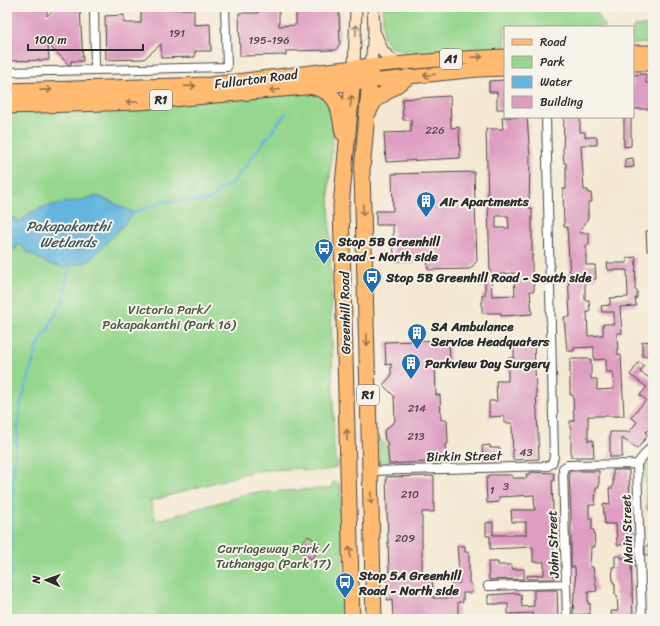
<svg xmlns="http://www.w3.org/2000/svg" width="660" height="626" font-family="Sriracha,sans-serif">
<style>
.green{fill:#95d78e;stroke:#60815c}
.water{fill:#64b5df;stroke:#487085}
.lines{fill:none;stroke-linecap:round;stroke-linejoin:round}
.stream{stroke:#64b5df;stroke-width:2.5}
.building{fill:#de9dc1;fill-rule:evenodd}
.street-casing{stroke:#494744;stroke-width:10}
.secondary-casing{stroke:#494744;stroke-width:13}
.primary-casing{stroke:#494744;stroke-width:15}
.highway-casing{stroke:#494744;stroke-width:17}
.street{stroke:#fff;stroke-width:8}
.secondary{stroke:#ffe4c6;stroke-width:11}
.primary{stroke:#ffbb71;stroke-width:13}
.highway{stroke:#ffbb71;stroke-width:15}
.oneway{stroke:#958878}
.oneway2{stroke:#95734e}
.labels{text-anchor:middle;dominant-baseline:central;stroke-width:4;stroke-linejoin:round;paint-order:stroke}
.number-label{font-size:11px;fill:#584850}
.shield{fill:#f7f3e8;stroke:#686764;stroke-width:1}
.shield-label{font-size:12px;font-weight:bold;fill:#2b2b2b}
.street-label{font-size:13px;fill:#2b2b2b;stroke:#f7f3e8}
.poi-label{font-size:13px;font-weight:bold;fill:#2b2b2b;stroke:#f7f3e8;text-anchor:start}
.park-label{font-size:13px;fill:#465644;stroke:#f7f3e8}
.water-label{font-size:14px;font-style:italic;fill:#3c5461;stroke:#f7f3e8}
</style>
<rect width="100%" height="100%" fill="#f7f3e8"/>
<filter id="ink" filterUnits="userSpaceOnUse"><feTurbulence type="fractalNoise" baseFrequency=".025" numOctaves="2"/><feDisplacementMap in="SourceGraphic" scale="8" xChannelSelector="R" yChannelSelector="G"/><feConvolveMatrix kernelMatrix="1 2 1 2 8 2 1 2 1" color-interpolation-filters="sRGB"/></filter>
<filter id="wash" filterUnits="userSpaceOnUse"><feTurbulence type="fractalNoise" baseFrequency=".012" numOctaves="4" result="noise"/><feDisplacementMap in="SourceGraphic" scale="16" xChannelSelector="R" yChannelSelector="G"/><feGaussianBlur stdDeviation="0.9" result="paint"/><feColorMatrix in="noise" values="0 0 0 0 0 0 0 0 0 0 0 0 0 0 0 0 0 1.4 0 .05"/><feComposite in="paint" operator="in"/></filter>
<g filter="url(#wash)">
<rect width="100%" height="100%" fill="#f4e8d2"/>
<!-- green -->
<path class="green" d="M383,7H593L605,27H505V49L411,53L399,50L389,46L383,37Z
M635,26H653V43L633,44V28Z
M317,92L328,98L335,116L329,185L334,447L336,462H340C335,473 315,470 303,471V468L254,471L150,501L156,521L251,493L332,488L333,482L339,484L341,488L344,619H7V111Z
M379,438L388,447V465L379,464Z
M653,455V510H647L645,466Z"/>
<!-- water -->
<path class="water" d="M93,196L101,197L135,213L88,262L63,267L49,264L25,251L22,245H17V248L7,253V218H14L16,221H22C33,202 73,205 93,196Z"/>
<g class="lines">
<!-- stream -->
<path class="stream" d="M133,213L162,202L211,200L222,188L233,182L286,113
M10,577L13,480L20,406L38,345L58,311L64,297L68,272L72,262
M7,604L9,585"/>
</g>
<g id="blocks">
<!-- building -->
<path class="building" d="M7,7H47V16L57,7L80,8L83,61H71V65H69L48,44L49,60L7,61Z
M258,8H279V26L296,25V10L339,9L340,43L336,50L286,51V55L240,56L239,13H258Z
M160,9H194V25L210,24L211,51H195V57L161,58V44L144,59L106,60L105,16L124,15V23H141V11Z
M646,74V83L653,82V109H633V75Z
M505,80V109H497V92H489V81Z
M450,96L451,128L459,127L460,158L386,162L384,133L411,132V120H403L402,99Z
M502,117H527L530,158L529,208H532V279H534V291H530L532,314L501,316V313H482V295H485V276L491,275L492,296L515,295L514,273L490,275L486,129H503ZM496,216H508L509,228H496Z
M564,117H580V132H585V137H597V145H581L584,190H588V193H591L592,202H588V218L579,233H589V245H586V265H595L596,279H585V300H589L590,312H587L588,336L603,335V324H614V312H602L601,306L610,305V298L628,297L627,270H608L607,263H627V258L636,257L635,290H637V298H635L636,306L620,307L622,333H617L618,355H621L624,416H588V441L593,440L594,457H571V428H570V421H574L573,395H570V359H591V379H597V390L614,389L613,372H606V359L594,360V347L574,348V351H567L564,317H570L568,274H570L567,227H564L563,189H566V163H564L563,152Z
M624,117H631V146L624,147Z
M633,158L634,167L625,168V159Z
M474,172L477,261L470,269L428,270L427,257H415V261H394L393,225H376V211H393L392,174Z
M646,231H653V251H647Z
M449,340L450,362L435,363L436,395H440L441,420H447L448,444H445L446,461L389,464L387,442L385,440L384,431L395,421L394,396L383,385L391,376V364L386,365L385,342Z
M653,341V356H642V342Z
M534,344L539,459L513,460L512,423H504V416L489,417V401H497L496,381H508V358H514V345Z
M639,362L644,366L640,372L653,380V425L645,433L648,435L637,449L622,438V457H610V432H629L637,422L631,417L646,400L640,395L647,387L630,375Z
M490,445V448H500V457H497V461H483L482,446Z
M613,470H629L630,504L629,512H627V526H631L632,544L630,542L631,545H617L616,524H605L603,504L610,505L609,488H613Z
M569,471H599V487H596L595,505H589V518H592V530H594L595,547H591L590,567H593L597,591L588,592V604L590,603V614L573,615L574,592H576L575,567H571V517Z
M530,472L554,473V481H552L554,533L553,562V576H555V579H527V576L544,575V562H533V547L490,549V536H486V523L493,522V535H526V522H512L511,510H535L534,495L499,497V502L487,503L486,478H488V475H512V478H527L526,474H530Z
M434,476V512H422V574H432L433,598H452L451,584L460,583L457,546H465V552H469V583H471L472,593H463V602H458V619H393L392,600H387V572H389L386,477Z
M308,536L320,544L318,546L321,548L311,559L308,556L307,557L297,547Z
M653,538V560L645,554V548Z
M615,556H621V558H631L633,619H612L611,611H618L617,595H615V583H613L612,567H615Z
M488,562H498V565H512V569H524V579L489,580Z
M534,590H557L558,619H533V613L508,614V604H488V595L518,593L519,595H521L522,607L534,606Z"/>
</g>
</g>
<g filter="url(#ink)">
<use href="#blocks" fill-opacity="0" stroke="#494744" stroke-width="1"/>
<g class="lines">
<defs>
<path id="street" d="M94,7L95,69
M7,72L227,67L225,7
M370,471L548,466L552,463L554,457L546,117
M488,586L566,584
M567,619L563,468L568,465L637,464
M642,619L637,464L653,444"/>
<path id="secondary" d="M375,33L383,52L396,63
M371,66L374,31L373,7
M354,68L356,7"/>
<path id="primary" d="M633,52H653
M633,64H653
M371,66L462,58L505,56
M370,81L478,70L505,69"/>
<path id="highway" d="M314,87C341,95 338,108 343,133
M7,91L210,85L371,66L362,171L374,619
M7,106L139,102L361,82
M368,113L375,100L408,77
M352,619L341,206L354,68"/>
</defs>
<!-- street casing -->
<use href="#street" class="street-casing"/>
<!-- secondary casing -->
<use href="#secondary" class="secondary-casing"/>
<!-- primary casing -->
<use href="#primary" class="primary-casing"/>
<!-- highway casing -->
<use href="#highway" class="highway-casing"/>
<!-- street -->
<use href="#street" class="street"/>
<!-- secondary -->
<use href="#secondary" class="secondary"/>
<!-- primary -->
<use href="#primary" class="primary"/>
<!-- highway -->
<use href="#highway" class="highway"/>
</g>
<!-- one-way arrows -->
<defs><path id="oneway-shaft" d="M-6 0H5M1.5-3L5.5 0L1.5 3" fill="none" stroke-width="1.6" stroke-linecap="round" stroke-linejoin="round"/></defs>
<use class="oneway" href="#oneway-shaft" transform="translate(356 30) rotate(-89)"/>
<g class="oneway2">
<use href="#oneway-shaft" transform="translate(477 57) rotate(-2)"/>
<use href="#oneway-shaft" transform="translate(429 75) rotate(174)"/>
<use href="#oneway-shaft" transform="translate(190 86) rotate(-2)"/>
<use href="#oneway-shaft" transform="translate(46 90) rotate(-1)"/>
<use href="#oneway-shaft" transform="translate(275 90) rotate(175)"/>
<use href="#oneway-shaft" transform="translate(351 101) rotate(-83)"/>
<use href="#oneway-shaft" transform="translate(132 102) rotate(178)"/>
<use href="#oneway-shaft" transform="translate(363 210) rotate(89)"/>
<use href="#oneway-shaft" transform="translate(367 340) rotate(89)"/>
<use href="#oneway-shaft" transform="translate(347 435) rotate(-91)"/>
<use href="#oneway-shaft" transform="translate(371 498) rotate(89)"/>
<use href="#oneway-shaft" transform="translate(350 552) rotate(-92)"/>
</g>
</g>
<!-- icons -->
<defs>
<symbol id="building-pin" viewBox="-11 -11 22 30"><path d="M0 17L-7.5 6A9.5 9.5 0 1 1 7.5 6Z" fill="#1f6fb2" stroke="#f7f3e8"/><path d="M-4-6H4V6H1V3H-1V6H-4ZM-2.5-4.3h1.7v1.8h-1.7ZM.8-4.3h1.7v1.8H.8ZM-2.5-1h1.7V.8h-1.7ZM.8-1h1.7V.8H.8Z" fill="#fff"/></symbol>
<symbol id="bus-pin" viewBox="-11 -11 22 30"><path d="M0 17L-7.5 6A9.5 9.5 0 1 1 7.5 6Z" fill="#1f6fb2" stroke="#f7f3e8"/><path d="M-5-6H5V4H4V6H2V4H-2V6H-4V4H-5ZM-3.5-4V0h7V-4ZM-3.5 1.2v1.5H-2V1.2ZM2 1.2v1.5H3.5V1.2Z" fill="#fff"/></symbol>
</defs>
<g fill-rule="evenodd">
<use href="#building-pin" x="415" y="190" width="22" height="30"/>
<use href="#bus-pin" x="313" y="237" width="22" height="30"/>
<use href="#bus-pin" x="361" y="266" width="22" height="30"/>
<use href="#building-pin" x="406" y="322" width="22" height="30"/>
<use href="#building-pin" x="400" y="352" width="22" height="30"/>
<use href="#bus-pin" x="334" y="571" width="22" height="30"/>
</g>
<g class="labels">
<!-- number labels -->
<g class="number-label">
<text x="177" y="33">191</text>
<text x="269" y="40">195-196</text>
<text x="435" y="130">226</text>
<text x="417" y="408">214</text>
<text x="416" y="436">213</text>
<text x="526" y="452">43</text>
<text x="506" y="486">3</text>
<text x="492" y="490">1</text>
<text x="410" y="494">210</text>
<text x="405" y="538">209</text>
</g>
<!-- shield labels -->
<g class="shield">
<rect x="440" y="49" width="22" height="20" rx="3"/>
<rect x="150" y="90" width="22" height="20" rx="3"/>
<rect x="357" y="385" width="22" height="20" rx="3"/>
</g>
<g class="shield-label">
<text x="451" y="59">A1</text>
<text x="161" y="100">R1</text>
<text x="368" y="395">R1</text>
</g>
<!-- street labels -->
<g class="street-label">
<text transform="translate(256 79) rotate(-7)">Fullarton Road</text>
<text transform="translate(345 313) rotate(-91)">Greenhill Road</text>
<text transform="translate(464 456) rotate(-1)">Birkin Street</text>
<text transform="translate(627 529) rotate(-92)">Main Street</text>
<text transform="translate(553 544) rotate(-92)">John Street</text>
</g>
<!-- poi labels -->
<g class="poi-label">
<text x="440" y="201">Air Apartments</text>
<text x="338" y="241">Stop 5B Greenhill<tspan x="338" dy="15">Road - North side</tspan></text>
<text x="386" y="277">Stop 5B Greenhill Road - South side</text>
<text x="431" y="326">SA Ambulance<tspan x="431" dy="15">Service Headquaters</tspan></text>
<text x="425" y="363">Parkview Day Surgery</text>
<text x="359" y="575">Stop 5A Greenhill<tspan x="359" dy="15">Road - North side</tspan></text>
</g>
<!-- park labels -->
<g class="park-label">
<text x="169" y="309">Victoria Park/<tspan x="169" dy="15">Pakapakanthi (Park 16)</tspan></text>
<text x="273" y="548">Carriageway Park /<tspan x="273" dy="15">Tuthangga (Park 17)</tspan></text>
</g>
<!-- water labels -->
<g class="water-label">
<text x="68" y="226">Pakapakanthi<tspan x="68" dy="16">Wetlands</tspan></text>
</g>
</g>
<!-- margin -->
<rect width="660" height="626" fill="none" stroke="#f7f3e8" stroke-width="24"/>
<!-- legend -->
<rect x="504" y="26" width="130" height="92" fill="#f7f3e8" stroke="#a5a39c"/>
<rect x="512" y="39" width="20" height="6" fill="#ffbb71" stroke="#a5a39c"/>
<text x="540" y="46" font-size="12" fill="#2b2b2b">Road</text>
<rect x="512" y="56" width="20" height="12" fill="#95d78e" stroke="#a5a39c"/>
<text x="540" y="66" font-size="12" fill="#2b2b2b">Park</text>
<rect x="512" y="76" width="20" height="12" fill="#64b5df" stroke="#a5a39c"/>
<text x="540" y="86" font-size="12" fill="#2b2b2b">Water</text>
<rect x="512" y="96" width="20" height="12" fill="#de9dc1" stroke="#a5a39c"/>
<text x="540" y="106" font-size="12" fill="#2b2b2b">Building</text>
<!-- north arrow -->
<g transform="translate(46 580) rotate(272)" stroke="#f7f3e8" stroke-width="3" paint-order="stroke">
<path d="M0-3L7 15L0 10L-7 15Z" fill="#2b2b2b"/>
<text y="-6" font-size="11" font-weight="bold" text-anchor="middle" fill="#2b2b2b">N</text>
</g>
<!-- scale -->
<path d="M28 44v6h115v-6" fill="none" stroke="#2b2b2b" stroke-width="2"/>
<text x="34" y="44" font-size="12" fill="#2b2b2b" stroke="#f7f3e8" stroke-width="3" paint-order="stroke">100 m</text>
</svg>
